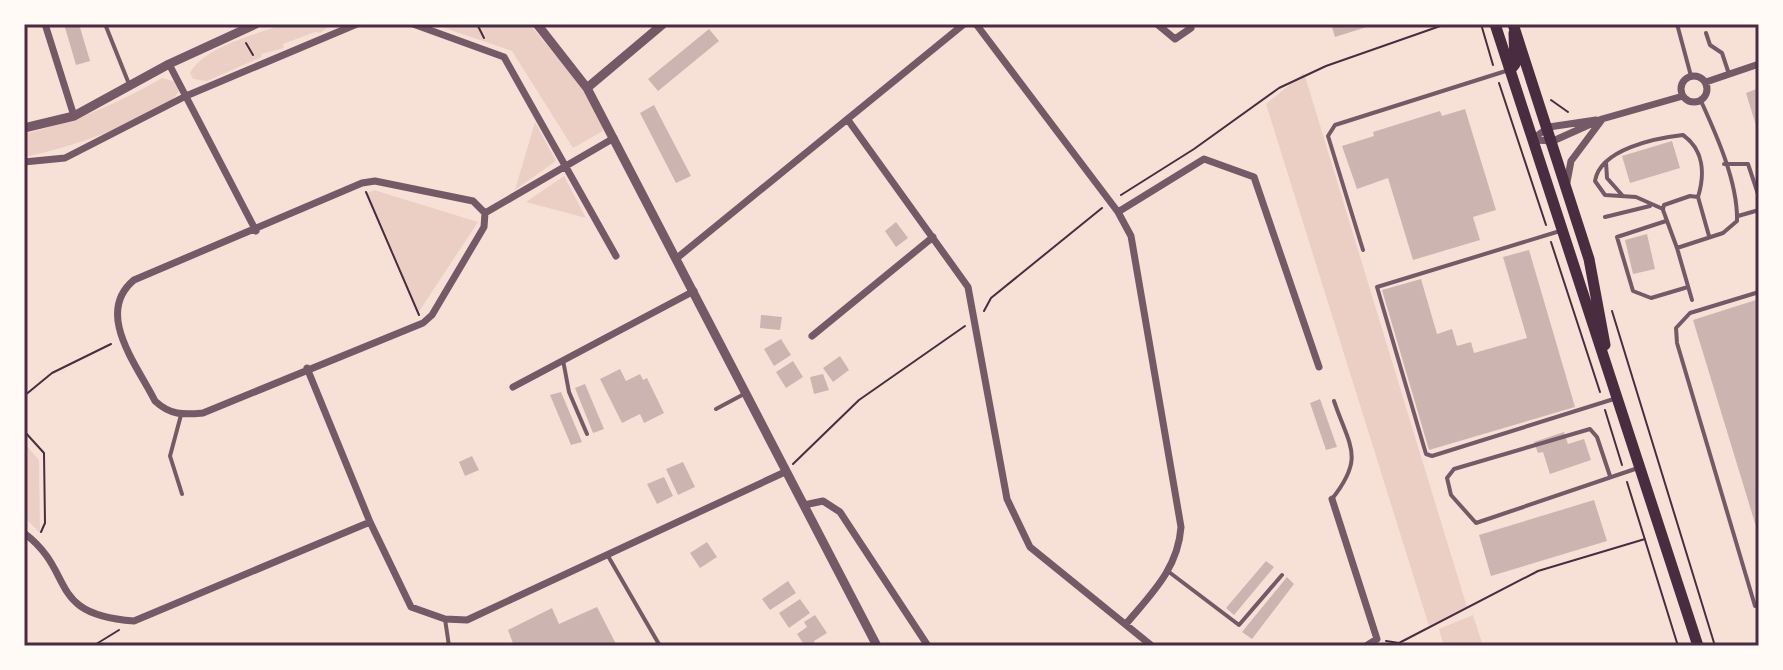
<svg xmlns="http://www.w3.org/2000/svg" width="1783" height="670" font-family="'Roboto Condensed',sans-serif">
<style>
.green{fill:#ebcfc5}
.building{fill:#ccb4b1}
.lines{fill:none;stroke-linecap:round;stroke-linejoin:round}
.path{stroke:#4a2c40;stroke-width:2}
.service{stroke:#755966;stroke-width:4}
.minor{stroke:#755966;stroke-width:7}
.tertiary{stroke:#755966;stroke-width:9}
.primary{stroke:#4a2c40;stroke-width:11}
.neatline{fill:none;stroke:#4a2c40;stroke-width:3}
</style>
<rect width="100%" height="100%" fill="#f7e1d7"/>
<!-- green -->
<path class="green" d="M283,24H333L320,33L315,32L283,44L284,48L261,54L262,57L207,81L193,79L190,73C205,46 255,35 283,24Z
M433,24H530C551,53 598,96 603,131L573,148L512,51Z
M1304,73L1467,607L1429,626L1266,104Z
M162,78L176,82L179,91C165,118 55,152 24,157V134C75,122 117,104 162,78Z
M535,122L556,161L515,190Z
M564,176L586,218L526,202Z
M374,190L478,222L418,313L366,194Z
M24,443L39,460L40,533L24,517Z
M1473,615L1483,646H1444L1439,629Z"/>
<!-- building -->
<path class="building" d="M64,24H79L90,61L76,65Z
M1331,24H1373V25L1335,37Z
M709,29L719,41L658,91L648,79Z
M1759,88V132H1758L1746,93Z
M654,105L691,176L676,183L640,113Z
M1465,109L1496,210L1473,217L1480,240L1413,260L1388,178L1357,189L1342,146L1374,136L1373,132L1440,111L1442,116Z
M1672,141L1680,168L1630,183L1622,156Z
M896,222L908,238L896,247L885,231Z
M1647,234L1655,269L1633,274L1625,240Z
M1529,250L1575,407L1429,450L1382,290L1421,279L1437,334L1452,329L1457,346L1471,342L1474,353L1527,338L1503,257Z
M1759,299V533H1758L1693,320Z
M761,315L782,317L780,330L760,328Z
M781,339L791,355L774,366L764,349Z
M840,356L849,370L833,382L823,368Z
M793,361L803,377L786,388L776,372Z
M620,369L626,381L640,374L643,380L647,378L664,413L644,423L640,414L622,423L600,379Z
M823,374L829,390L814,394L810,377Z
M585,384L604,429L593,433L575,388Z
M561,392L582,442L571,445L550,395Z
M1320,399L1337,447L1326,450L1310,403Z
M1564,432L1568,444L1584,439L1591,460L1550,474L1543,452L1538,453L1534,442Z
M472,456L479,470L465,476L459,462Z
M683,462L695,487L678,495L666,469Z
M664,477L673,496L657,504L647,484Z
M1594,500L1607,541L1491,576L1479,535Z
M707,542L717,557L700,568L690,553Z
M1266,561L1274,567L1234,615L1226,608Z
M1287,577L1294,584L1252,639L1242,632Z
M788,581L796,593L770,610L762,599Z
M800,599L810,613L789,628L779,613Z
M597,607L617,646H514L508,630L552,608L559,624Z
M815,615L827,633L814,641L815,646H805L797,634L807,627L804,622Z"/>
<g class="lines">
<!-- path -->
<path class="path" d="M477,24L484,38
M1481,24L1493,65
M246,43L253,55
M1499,83L1546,225
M1551,100L1568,112
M366,192L419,315
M1121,195L1194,149L1279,88L1326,66L1446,24
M1551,242L1600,392
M984,311L991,298L1102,208
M1612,311L1715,646
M24,396L52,373L111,344
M1605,410L1622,465
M24,431L44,453L45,523L41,532
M793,464L859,400L965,326
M1627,482L1678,646
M1386,641L1399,643L1538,571L1645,539
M93,646L119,630"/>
<!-- service -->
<path class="service" d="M105,24L129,84
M1677,24L1691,76
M1706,33L1710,45L1722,53L1729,74
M1606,162L1607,178L1622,195
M1724,164H1748L1759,197
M1663,209L1636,197L1605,195L1595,181C1600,149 1656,138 1683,135C1704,150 1705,174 1698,197
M1663,209L1664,205L1690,196L1698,197L1709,236
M1663,210L1677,248L1723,233L1737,221C1738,183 1717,136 1701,101
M1738,216L1759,210
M1605,217L1650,206
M1666,221L1617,237L1633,291L1651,298L1688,287
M1560,231L1377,287L1426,454L1432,456L1617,398
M1677,248L1692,300
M1363,250L1328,136L1335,125L1509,70
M1759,292L1690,313L1676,328L1677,343L1755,606L1759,604
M563,360L569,392L587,434
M716,409L744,394
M181,415L170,456L182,494
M1610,476L1597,437L1590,429L1454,469L1447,478L1451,495L1476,523L1638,468
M1332,499C1365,457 1350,448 1334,401
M608,556L660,646
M1169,572L1239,625L1282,575
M445,619L449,646"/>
<!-- minor -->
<path class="minor" d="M45,24L74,116
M413,24L504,57L616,256
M976,24L1118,212L1131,236L1181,527C1178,569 1151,594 1126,624
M1157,24L1175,39L1191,28
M169,64L256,231
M1681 89a13 13 0 1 1 26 0a13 13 0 1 1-26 0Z
M1706,82L1759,64
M848,120L968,287L1007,499L1030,547L1152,646
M1534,138L1549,127L1596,120
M1534,140L1553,141L1602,119L1683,96
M24,162L65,158L186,96L357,24
M375,181L473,201L485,213L484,227L432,315L423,323L203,413C183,415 170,415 155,401C137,365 94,313 134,280L362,183Z
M1567,182L1571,161L1601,121
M1118,212L1204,159L1254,177L1319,367
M485,213L614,138
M677,258L964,24
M812,336L933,237
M307,368L370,522L411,607L445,619L467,620L785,472
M513,387L694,291
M1332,499L1377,639L1366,646
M804,505L823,501L840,512L928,646
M24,533C77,573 45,614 134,621L370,522"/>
<!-- tertiary -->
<path class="tertiary" d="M537,24L587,88L877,646
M587,88L663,24
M24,128L74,116L169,64L256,24"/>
<!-- primary -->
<path class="primary" d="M1495,24L1698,646
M1513,24L1589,259L1605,345
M1511,69L1515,64L1514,33"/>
</g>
<!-- border -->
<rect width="1783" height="670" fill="none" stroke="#fffaf5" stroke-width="52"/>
<rect x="26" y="26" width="1731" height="618" class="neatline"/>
</svg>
